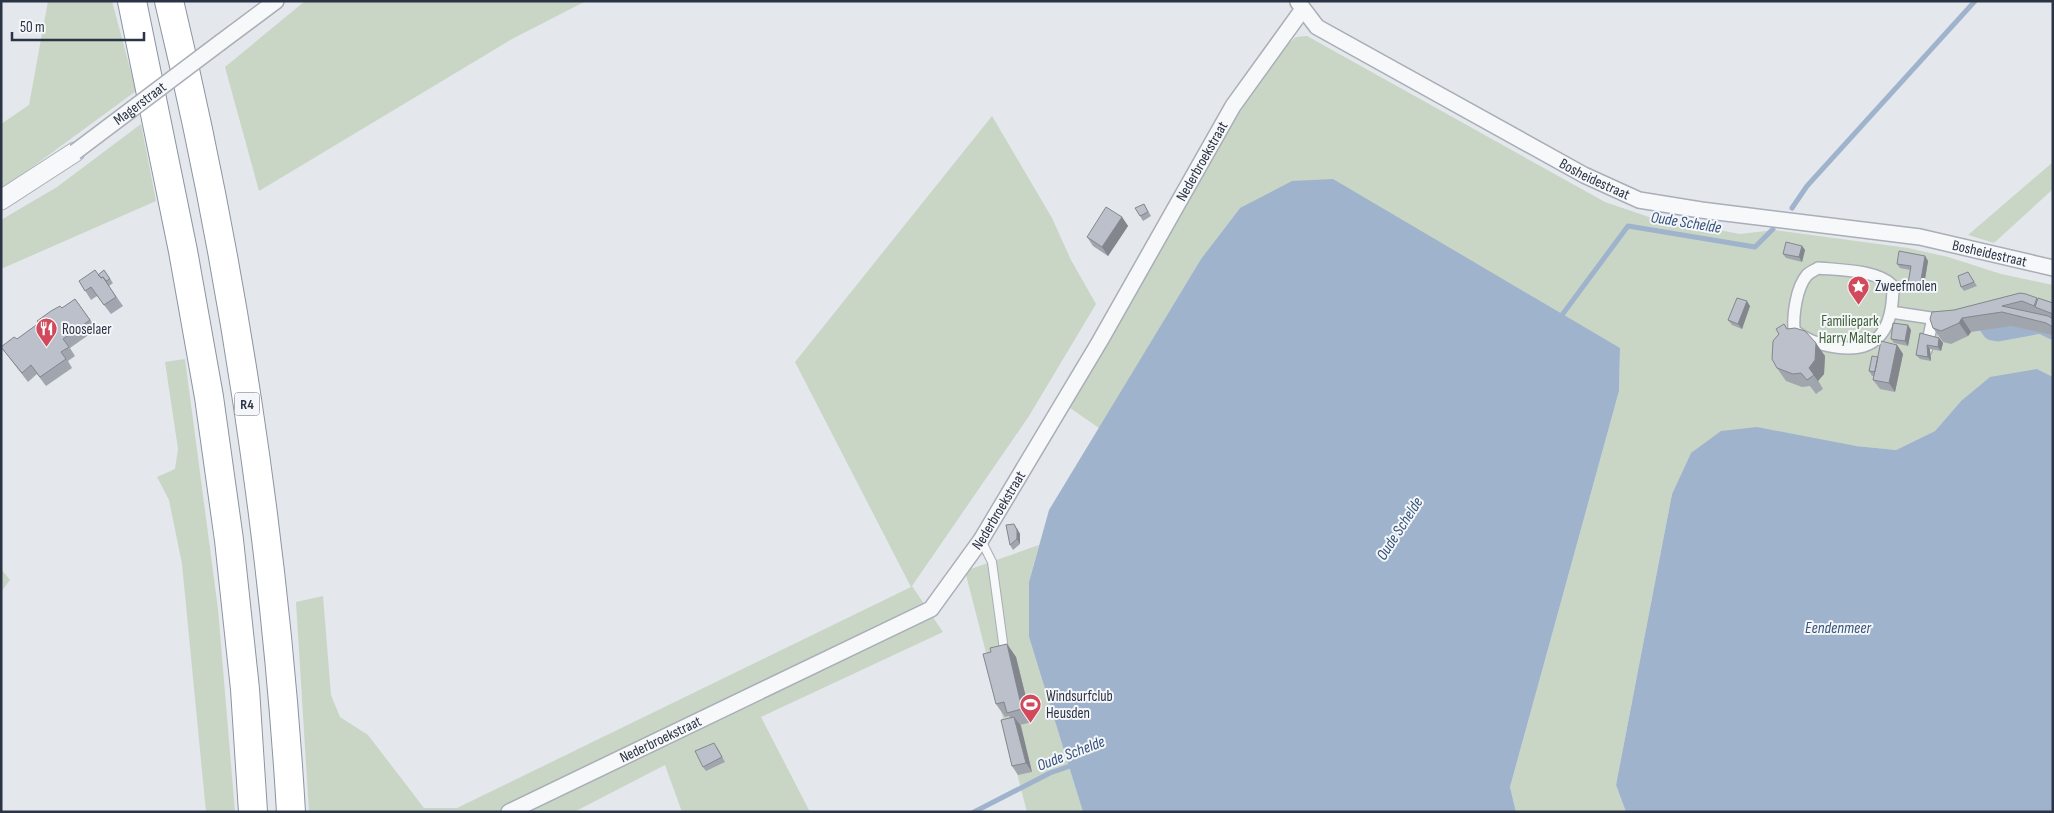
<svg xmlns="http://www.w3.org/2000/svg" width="2054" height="813" font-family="'Sofia Sans Condensed',sans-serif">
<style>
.green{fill:#c9d6c5}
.water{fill:#9fb4cc}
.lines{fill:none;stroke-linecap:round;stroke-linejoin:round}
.stream{stroke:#9fb4cc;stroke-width:5}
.canal{stroke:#9fb4cc;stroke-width:19}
.service-casing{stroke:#a9aeb7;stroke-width:10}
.pedestrian-casing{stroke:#a9aeb7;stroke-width:14}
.minor-casing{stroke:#a9aeb7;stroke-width:18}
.tertiary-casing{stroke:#a9aeb7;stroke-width:21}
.motorway-casing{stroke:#8b94a3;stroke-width:30}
.service{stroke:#f7f8fa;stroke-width:8}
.pedestrian{stroke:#f7f8fa;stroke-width:11}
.minor{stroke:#f7f8fa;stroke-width:15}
.tertiary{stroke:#f7f8fa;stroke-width:19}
.motorway{stroke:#fff;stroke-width:28}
.minor-bridge-casing{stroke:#a9aeb7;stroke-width:18;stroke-linecap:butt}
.minor-bridge{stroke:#f7f8fa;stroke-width:15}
.wall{fill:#a1a5ae}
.shaded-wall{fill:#83868d}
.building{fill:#bbc0ca;stroke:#83868d}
.labels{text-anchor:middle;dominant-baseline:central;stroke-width:4;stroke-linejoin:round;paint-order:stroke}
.shield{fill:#f4f6f9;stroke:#676e7b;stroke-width:1}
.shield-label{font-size:14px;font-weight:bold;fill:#2b3445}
.street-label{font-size:15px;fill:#2b3445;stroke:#f4f6f9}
.poi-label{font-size:15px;fill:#2b3445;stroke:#f4f6f9;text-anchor:start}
.park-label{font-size:15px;fill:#3f6138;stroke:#f4f6f9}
.water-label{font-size:16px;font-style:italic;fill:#34527a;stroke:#f4f6f9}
</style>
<rect width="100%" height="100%" fill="#e4e7ec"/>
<!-- green -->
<path class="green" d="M48,1H112L136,91L1,190V124L29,105Z
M305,1H586L512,39L259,191L225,67Z
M1307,36L1605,202L1649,217L1740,234L1775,230L1908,248L1948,257L2001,274L2053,285V377L2037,369L1961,401L1935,431L1896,450L1856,446L1691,453L1672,494L1616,785L1626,812H1516L1510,787L1619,391L1620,348L1240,208L1201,259L1099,428L1070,408L1229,128L1279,52L1296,37Z
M992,116L1052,218L1071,260L1096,304L1029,416L912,586L943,632L761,717L810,812H682L665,765L574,812H309L296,602L323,596L331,695L340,717L368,735L424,808H457L911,587L795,362Z
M141,124L156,201L1,269V220L57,187Z
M2053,162V189L1994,243L1968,235Z
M185,359L218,609L235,812H206L182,564L169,500L157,477L175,469L178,449L165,362Z
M1039,545L1029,582V637L1083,812H1027L965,571Z
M1,569L10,580L1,592Z"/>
<!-- water -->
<path class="water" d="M1333,179L1620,348L1619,391L1510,787L1516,812H1083L1029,637V582L1049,510L1201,259L1240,208L1292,181Z
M2037,369L2053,377V812H1626L1616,785L1672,494L1691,453L1721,431L1757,427L1856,446L1896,450L1935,431L1961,401L1990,377Z"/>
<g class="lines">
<!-- stream -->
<path class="stream" d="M1792,208L1807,186L1975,1
M1559,319L1628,226L1755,247L1773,229
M974,812L1050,773L1073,765"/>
<!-- canal -->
<path class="canal" d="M2053,319L2036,312L1987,324L1992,331L1998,332L2041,324L2053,330"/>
<defs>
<path id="service" d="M981,540L992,562L1004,650"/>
<path id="pedestrian" d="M1818,268C1839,270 1878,270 1893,286C1893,325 1881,354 1836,347C1821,345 1805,340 1794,330C1793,315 1796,288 1807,275C1810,272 1815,270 1818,268Z
M1891,312L1944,320
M1926,350L1933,318"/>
<g id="minor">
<path id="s1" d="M1298,2L1317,27L1584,175L1639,200L1701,210L1920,237L2053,268"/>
<path d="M221,42L276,1"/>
<path id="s2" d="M509,812L931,609L981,540L1100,341L1233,106L1303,9"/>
</g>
<path id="tertiary" d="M1,200L75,152"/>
<path id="motorway" d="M132,1L183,251L209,397L229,540L245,689L253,812
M169,1C232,263 275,543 291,812"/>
</defs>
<!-- service casing -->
<use href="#service" class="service-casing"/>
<!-- pedestrian casing -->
<use href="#pedestrian" class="pedestrian-casing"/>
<!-- minor casing -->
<use href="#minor" class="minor-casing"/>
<!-- tertiary casing -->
<use href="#tertiary" class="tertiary-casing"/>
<!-- motorway casing -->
<use href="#motorway" class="motorway-casing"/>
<!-- service -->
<use href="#service" class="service"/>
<!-- pedestrian -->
<use href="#pedestrian" class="pedestrian"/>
<!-- minor -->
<use href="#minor" class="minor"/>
<!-- tertiary -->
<use href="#tertiary" class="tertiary"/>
<!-- motorway -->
<use href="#motorway" class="motorway"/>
<defs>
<g id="minor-bridge">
<path id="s3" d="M75,152L221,42"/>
</g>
</defs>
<!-- minor-bridge casing -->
<use href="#minor-bridge" class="minor-bridge-casing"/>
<!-- minor-bridge -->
<use href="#minor-bridge" class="minor-bridge"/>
</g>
<!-- wall -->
<path class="wall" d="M1144,204L1151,216L1143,221L1140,216Z
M1122,217L1128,226L1108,256L1093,246L1087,237Z
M1802,246L1805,250L1802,262L1786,258L1783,254Z
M1925,256L1928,261L1923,291L1911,289L1908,284L1910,270L1900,268L1897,264Z
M104,270L113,283L109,286L123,306L111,314L97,296L91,300L79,281L98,275Z
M1968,272L1977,286L1964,291L1961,287Z
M2037,298L2038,300L2053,303V335L2011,326L1971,332L1968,336L1951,344L1943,342L1933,328L1954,310Z
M75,299L97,329L70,348L75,356L68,361L72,368L46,386L37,374L28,382L1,347L17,339L39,323L37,321L62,308Z
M1750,306L1742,329L1732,325L1728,320Z
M1787,329L1825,356L1824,374L1818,381L1823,389L1816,394L1810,386L1802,387L1786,381L1777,368Z
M1911,330L1908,346L1894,343L1891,339Z
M1920,333L1939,338L1943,343L1941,351L1930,349L1931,361L1920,359L1916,355Z
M1897,345L1903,354L1895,392L1880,389L1873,380L1874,376H1872L1869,371L1878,357Z
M1017,528L1020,534V544L1013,550L1010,545Z
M1007,644L1016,657L1032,722L1020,725L1032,772L1018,775L1012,766L1010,718L1009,716L1005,717L996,704Z
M717,747L725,762L706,771L703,767Z"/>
<!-- shaded-wall -->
<path class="shaded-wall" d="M1122,217L1128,226L1108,256L1102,247Z
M1802,246L1805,250L1802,262L1799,257Z
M1925,256L1928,261L1923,291L1920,286Z
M1747,301L1750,306L1742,329L1738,324Z
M1962,318L1971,332L1968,336L1959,323Z
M1908,325L1911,330L1908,346L1905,341Z
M1939,338L1943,343L1941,351L1938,347Z
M1816,343L1825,356L1824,374L1818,381L1823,389L1809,368Z
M1897,345L1903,354L1895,392L1889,383Z
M1927,345L1930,349L1931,361L1928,357Z
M1014,524L1020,534V544L1017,539Z
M1007,644L1016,657L1032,722L1022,709Z
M1014,717L1021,726L1032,772L1026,763Z"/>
<!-- building -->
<path class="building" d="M1144,204L1148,212L1140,216L1135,208Z
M1106,207L1122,217L1102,247L1087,237Z
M1786,242L1802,246L1799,257L1783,254Z
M1899,251L1925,256L1920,286L1908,284L1911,266L1897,264Z
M95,270L101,278L103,277L116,297L104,305L91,287L85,291L79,281Z
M104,270L110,279L106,281L103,277L101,278L98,275Z
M1968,272L1974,282L1961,287L1958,276Z
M2020,293L2026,294L2037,298L2034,306L2022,301L2002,306L2048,316L2053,319V327L2046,323L2002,312L1962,318L1959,323L1941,331L1933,328L1930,319L1932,312L1954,310Z
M1737,298L1747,301L1738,324L1728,320Z
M2038,298L2053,303V314L2035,307Z
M75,299L90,320L63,339L69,347L61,352L66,359L40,377L31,365L22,373L1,347L14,337L17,339L39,323L37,321L51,311L60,306L62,308Z
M1893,323L1908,325L1905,341L1891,339Z
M1784,324L1787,329L1795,328L1805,331L1816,343L1815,360L1809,368L1814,375L1807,380L1801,373L1793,374L1777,368L1772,359L1773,341L1779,334L1776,329Z
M1920,333L1939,338L1938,347L1927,345L1928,357L1916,355Z
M1881,341L1897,345L1889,383L1873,380Z
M1872,356L1878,357L1875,372L1869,371Z
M1014,524L1017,530V539L1010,545L1006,525Z
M1007,644L1022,709L1007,713L1004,702L996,704L983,654L991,652L990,648Z
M1014,717L1026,763L1012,766L1001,720Z
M714,743L722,757L703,767L695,751Z"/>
<!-- icons -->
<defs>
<symbol id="sight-pin" viewBox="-11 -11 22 30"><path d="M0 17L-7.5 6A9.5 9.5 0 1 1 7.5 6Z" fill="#d1495b" stroke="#f4f6f9"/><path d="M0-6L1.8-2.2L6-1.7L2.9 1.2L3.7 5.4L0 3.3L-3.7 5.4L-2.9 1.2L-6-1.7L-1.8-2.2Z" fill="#fff"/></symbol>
<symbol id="restaurant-pin" viewBox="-11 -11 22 30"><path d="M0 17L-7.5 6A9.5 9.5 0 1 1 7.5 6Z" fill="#d1495b" stroke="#f4f6f9"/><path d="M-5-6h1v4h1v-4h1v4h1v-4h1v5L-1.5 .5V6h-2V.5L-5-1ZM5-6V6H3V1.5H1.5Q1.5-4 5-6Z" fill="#fff"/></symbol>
<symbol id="stadium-pin" viewBox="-11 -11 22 30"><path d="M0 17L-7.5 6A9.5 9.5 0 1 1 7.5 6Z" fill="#d1495b" stroke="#f4f6f9"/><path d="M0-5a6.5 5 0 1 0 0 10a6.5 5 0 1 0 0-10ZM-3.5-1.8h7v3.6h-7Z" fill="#fff"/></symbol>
</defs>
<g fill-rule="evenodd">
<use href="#sight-pin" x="1846" y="274" width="25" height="34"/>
<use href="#restaurant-pin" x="34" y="316" width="25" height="34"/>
<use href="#stadium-pin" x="1018" y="692" width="25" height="34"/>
</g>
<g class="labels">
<!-- shield labels -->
<rect class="shield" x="234.5" y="392.5" width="25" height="23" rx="4"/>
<g class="shield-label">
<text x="247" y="404">R4</text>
</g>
<!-- street labels -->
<g class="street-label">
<text stroke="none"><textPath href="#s3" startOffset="81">Magerstraat</textPath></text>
<text stroke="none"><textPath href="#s2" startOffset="992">Nederbroekstraat</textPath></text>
<text stroke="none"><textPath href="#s1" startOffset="348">Bosheidestraat</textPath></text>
<text stroke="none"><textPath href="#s1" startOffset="752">Bosheidestraat</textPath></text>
<text stroke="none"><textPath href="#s2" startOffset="588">Nederbroekstraat</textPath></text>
<text stroke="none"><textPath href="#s2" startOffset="168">Nederbroekstraat</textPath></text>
</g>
<!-- poi labels -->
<g class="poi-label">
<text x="1875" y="286">Zweefmolen</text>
<text x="62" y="329">Rooselaer</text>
<text x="1046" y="696">Windsurfclub<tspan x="1046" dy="17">Heusden</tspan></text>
</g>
<!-- park labels -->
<g class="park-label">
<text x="1850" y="321">Familiepark<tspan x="1850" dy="17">Harry Malter</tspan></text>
</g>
<!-- water labels -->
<g class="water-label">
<text transform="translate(1686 223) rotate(9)">Oude Schelde</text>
<text transform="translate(1400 529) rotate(-57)">Oude Schelde</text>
<text x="1838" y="628">Eendenmeer</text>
<text transform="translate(1071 754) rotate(-21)">Oude Schelde</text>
</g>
</g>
<!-- border -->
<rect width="2054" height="813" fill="none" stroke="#2b3445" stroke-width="5"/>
<!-- scale -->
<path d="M12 32v8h132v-8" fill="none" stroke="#2b3445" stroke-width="2.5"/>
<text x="20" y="32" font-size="15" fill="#2b3445" stroke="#f4f6f9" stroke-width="4" paint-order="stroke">50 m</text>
</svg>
